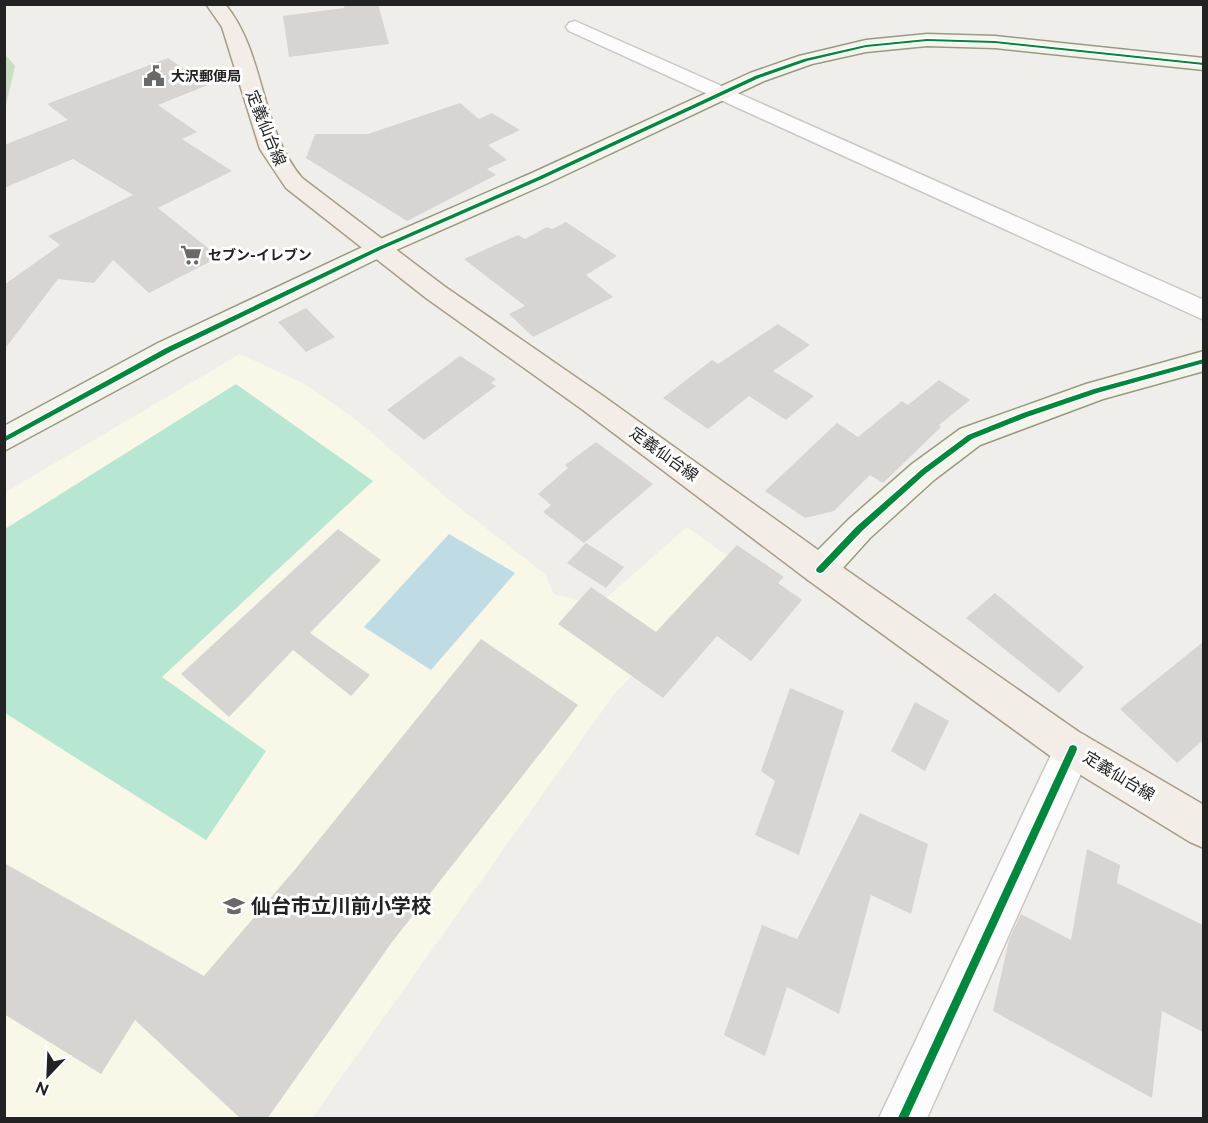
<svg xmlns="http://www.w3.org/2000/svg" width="1208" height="1123" font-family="Raleway,'Noto Sans JP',sans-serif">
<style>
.education{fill:#f8f7e8}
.forest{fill:#cbdec1}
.pitch{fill:#b7e6d2}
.water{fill:#bfdbe3}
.building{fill:#d7d4d2}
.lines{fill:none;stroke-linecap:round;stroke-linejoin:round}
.street-casing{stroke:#c9c8c7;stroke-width:3}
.secondary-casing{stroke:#999a82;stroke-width:3}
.primary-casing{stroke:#a79c86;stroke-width:3}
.street{fill:#fdfcfc;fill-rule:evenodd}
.secondary{fill:#f4f4ed;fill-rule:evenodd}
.primary{fill:#f3ede7;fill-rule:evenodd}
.cycleway-casing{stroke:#fff;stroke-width:3}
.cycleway{fill:#00873e;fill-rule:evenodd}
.labels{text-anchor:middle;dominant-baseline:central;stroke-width:6;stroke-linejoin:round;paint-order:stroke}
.far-poi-label{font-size:14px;font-weight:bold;fill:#222;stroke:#fff;text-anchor:start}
.street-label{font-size:16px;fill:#222;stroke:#fff}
.near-poi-label{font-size:20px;font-weight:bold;fill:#222;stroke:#fff;text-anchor:start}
</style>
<rect width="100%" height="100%" fill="#f0eeeb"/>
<!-- education -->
<path class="education" d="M240,354L305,384L359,422L447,498L545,574L554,594L598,605L687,527L741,566L615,693L312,1118H5L4,493Z"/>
<!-- forest -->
<path class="forest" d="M5,54L15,66L5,109H4Z"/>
<!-- pitch -->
<path class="pitch" d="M236,384L373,481L162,677L266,751L206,840L5,713V529Z"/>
<!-- water -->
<path class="water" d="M449,534L515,573L431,670L364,627Z"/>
<!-- building -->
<path class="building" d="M345,4H378L389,44L289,57L283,16L344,8Z
M168,58L208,85L158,105L197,132L182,139L232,171L158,208L219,257L149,293L113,260L94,283L58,279L4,350V285L60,245L48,236L133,195L73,159L4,188V145L68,120L47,104Z
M460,103L479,119L492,113L520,130L488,145L507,160L487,169L496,175L407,221L306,158L315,134H368Z
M566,222L617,256L586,275L613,297L533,337L509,314L525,306L464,259L518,235L525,239L547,227L552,229Z
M306,308L335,337L306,352L278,322Z
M778,324L810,345L773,371L814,396L786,420L749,396L708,429L663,398L712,360L718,364Z
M460,356L496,379L491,383L496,386L424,440L387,410Z
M939,380L970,400L939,425L941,427L883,483L870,475L834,511L805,518L765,491L837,423L858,437L902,401L908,405Z
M596,442L653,484L584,543L543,512L551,505L538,494L568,468L565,465Z
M338,529L381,560L310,633L370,675L351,696L293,650L229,717L181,674Z
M586,543L624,567L606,588L567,563Z
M737,545L784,577L778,583L802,600L751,661L717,636L663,698L558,624L591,587L656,632Z
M995,593L1084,667L1059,693L966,618Z
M481,639L578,705L392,942L267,1119H241L135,1020L101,1074L4,1014V863L204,976L297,867Z
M1203,642V740L1177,763L1120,709Z
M790,688L844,711L799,855L755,835L775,781L761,771Z
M915,702L949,721L925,771L891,751Z
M860,813L928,844L911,914L871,895L839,1014L787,987L765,1056L724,1035L762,925L797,939Z
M1087,849L1120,865L1117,883L1203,925V1032L1162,1011L1152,1098L993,1011L1009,940L1021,914L1071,940Z"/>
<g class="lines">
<defs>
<path id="street" d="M575,21L1204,300V320L569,31L566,27L569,23Z
M1073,730L1086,736L1092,749L927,1118H879L1060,736Z"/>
<path id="secondary" d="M927,34L995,36L1204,58V70L995,48L927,46L866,52L812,64L764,81L548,183L387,254L178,357L4,451V426L158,343L369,244L532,173L750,73L799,56L866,40Z
M1204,351V371L1103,399L980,445L934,480L870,538L832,580L820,584L808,580L803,570L808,560L848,520L912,464L960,429L1086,384Z"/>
<path id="primary" d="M206,4H225C266,54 259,126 302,178L444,286L603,396L832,560L1079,732L1204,805V848L1190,842L1053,758L808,580L583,410L426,298L286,188L260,149L222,27Z"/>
</defs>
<!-- street casing -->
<use href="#street" class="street-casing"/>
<!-- secondary casing -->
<use href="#secondary" class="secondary-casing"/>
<!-- primary casing -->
<use href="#primary" class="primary-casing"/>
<!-- street -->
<use href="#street" class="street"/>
<!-- secondary -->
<use href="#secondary" class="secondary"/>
<!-- primary -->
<use href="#primary" class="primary"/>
<defs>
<path id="cycleway" d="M927,39L995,41L1204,63V65L995,43L927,41L866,47L807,61L759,78L542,179L380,250L170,352L4,442V437L166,348L376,248L538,177L755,76L804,59L866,45Z
M1204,359V363L1097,393L1027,417L972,439L925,474L862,531L823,572L820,573L817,572L816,570L817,568L856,527L921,470L968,435L1023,413L1094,389Z
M1073,745L1076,746L1077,749L1076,752L908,1118H898L1070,746Z"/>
</defs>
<!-- cycleway casing -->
<use href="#cycleway" class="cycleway-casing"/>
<!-- cycleway -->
<use href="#cycleway" class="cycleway"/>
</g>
<!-- icons -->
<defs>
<symbol id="civic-bare" viewBox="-9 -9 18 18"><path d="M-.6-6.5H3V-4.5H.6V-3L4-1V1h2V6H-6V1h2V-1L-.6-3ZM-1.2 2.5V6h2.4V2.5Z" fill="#6a6968" stroke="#fff" stroke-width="2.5" paint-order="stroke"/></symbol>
<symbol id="supermarket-bare" viewBox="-9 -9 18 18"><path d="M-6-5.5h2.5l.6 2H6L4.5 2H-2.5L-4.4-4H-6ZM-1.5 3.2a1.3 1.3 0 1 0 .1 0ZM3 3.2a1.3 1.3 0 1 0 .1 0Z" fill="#6a6968" stroke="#fff" stroke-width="2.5" paint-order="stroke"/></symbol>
<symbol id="school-bare" viewBox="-9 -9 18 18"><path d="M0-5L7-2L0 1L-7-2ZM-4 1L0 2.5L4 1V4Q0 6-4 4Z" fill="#6a6968" stroke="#fff" stroke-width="2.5" paint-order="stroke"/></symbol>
</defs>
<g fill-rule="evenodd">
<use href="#civic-bare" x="139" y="61" width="30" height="30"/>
<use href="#supermarket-bare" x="176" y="240" width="30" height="30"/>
<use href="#school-bare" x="219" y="891" width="30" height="30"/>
</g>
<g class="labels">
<!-- far-poi labels -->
<g class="far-poi-label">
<text x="171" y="76">大沢郵便局</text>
<text x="208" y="255">セブン-イレブン</text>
</g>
<!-- street labels -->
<g class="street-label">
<text transform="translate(266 128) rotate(68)">定義仙台線</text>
<text transform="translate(664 454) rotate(36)">定義仙台線</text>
<text transform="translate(1119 776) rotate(31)">定義仙台線</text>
</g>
<!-- near-poi labels -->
<g class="near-poi-label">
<text x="251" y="906">仙台市立川前小学校</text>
</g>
</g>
<!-- border -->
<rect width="1208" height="1123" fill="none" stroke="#222222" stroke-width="12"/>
<!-- north arrow -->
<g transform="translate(48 1075) rotate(203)" stroke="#ffffff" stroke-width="4.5" paint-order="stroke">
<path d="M0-4.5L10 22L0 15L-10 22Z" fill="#222222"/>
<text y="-9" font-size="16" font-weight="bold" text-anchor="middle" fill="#222222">N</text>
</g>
</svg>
